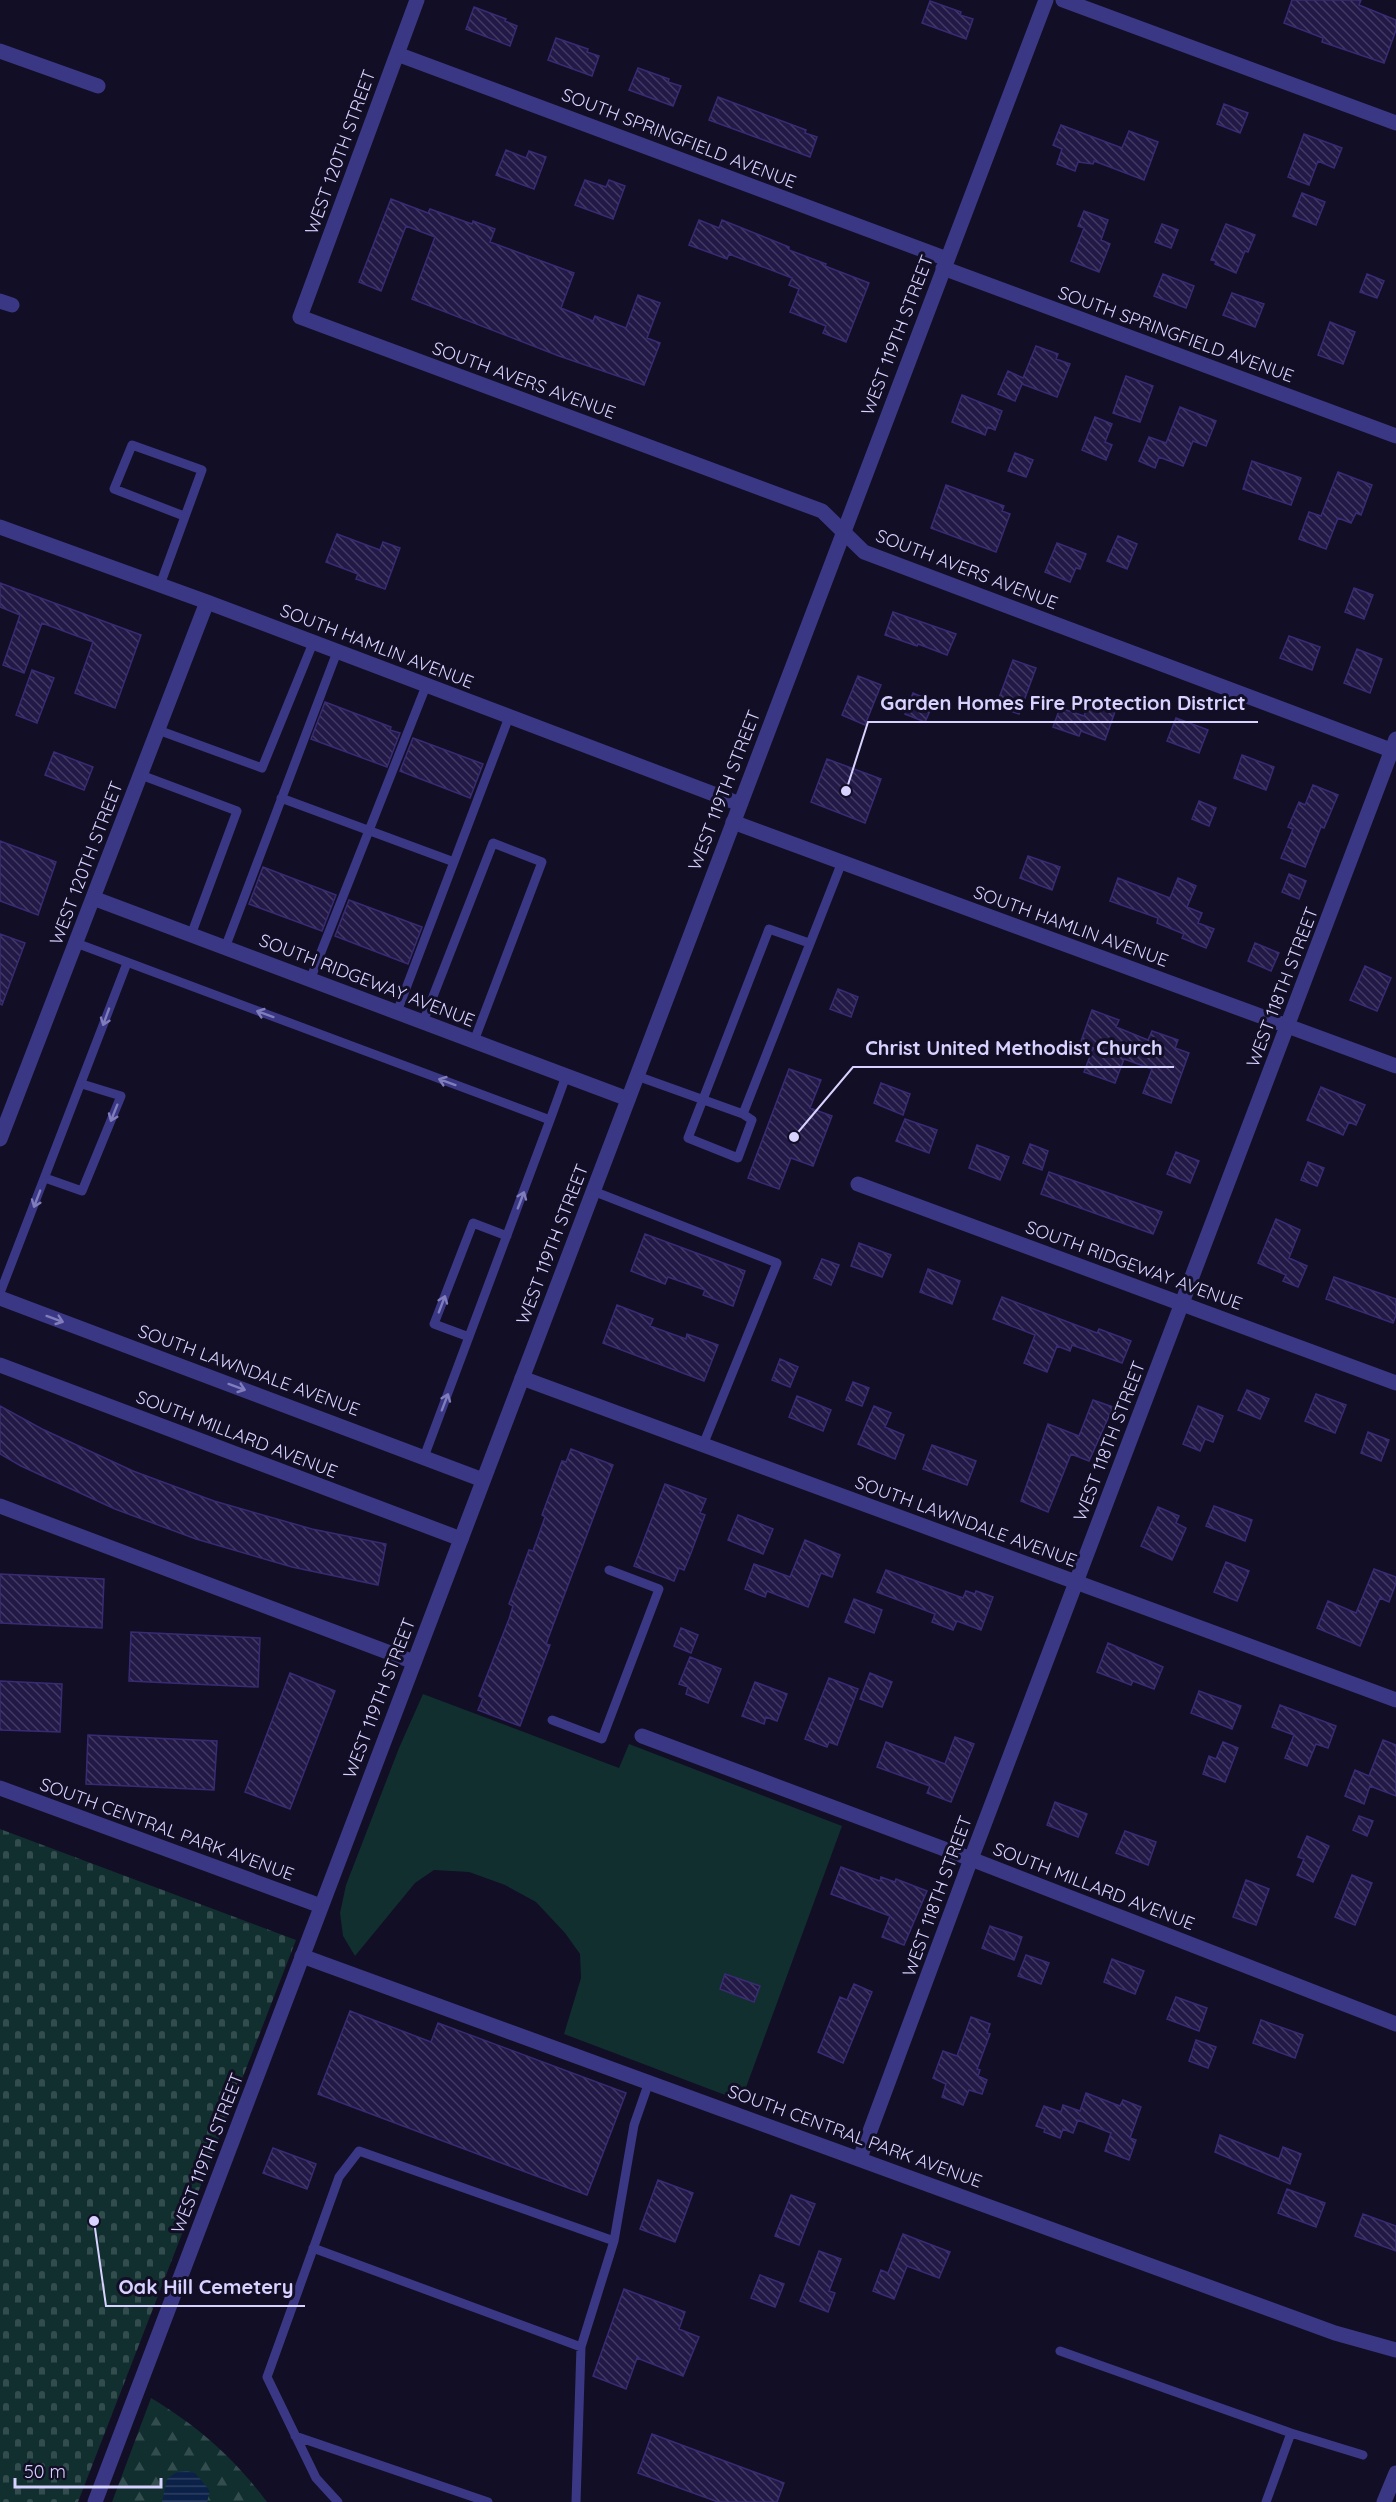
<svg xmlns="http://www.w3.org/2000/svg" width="1396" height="2502" font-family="Quicksand,sans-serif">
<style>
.green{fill:#112f2e}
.forest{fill:url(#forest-firs)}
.cemetery{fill:url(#cemetery-stones)}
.water{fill:url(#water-rules)}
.building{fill:url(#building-back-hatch);stroke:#392b73;stroke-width:1.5}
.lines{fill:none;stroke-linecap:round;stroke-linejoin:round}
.service{stroke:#3a3885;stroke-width:9}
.minor{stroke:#3a3885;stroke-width:15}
.tertiary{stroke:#3a3885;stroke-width:15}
.oneway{stroke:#817dbc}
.labels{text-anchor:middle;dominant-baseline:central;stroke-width:6;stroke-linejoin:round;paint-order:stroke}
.street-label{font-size:18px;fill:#d7d2ff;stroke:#120e25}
.leader{fill:none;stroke:#d7d2ff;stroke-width:2}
.callout-dot{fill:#d7d2ff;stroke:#120e25;stroke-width:2}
.callout-label{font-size:20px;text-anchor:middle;font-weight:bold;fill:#d7d2ff;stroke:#120e25;stroke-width:6;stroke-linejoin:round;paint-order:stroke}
</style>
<defs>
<pattern id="forest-firs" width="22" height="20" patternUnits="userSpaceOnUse" patternTransform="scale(1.5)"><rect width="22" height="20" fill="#112f2e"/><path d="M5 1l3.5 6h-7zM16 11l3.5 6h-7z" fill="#334c4d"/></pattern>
<pattern id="cemetery-stones" width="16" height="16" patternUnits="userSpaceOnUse" patternTransform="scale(1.5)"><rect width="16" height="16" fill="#112f2e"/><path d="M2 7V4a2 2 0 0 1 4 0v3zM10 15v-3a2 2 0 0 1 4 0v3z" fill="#334c4d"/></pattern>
<pattern id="water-rules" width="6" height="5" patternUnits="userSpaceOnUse" patternTransform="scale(1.5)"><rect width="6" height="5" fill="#0b2147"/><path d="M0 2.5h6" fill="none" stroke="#2e4063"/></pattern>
<pattern id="building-back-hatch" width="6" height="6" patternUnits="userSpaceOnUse" patternTransform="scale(1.5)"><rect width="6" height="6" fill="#221946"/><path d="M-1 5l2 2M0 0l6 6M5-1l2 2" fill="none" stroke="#413a62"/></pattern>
</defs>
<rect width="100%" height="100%" fill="#120e25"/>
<!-- green -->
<path class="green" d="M423,1694L619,1768L629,1744L842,1826L741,2101L564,2034L581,1978L580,1954L565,1933L536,1902L505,1885L469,1872L434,1870L415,1883L355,1956L343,1936L340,1913L346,1885L399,1748Z"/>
<!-- forest -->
<path class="forest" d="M151,2398C199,2427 233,2457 267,2502H112Z"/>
<!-- cemetery -->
<path class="cemetery" d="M0,1829L296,1940L78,2502H0Z"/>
<!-- water -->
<path class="water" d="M187,2471L195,2473L210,2491L207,2502H162L167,2479L177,2472Z"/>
<!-- building -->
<path class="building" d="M1292,0H1361L1359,5L1396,20V30L1384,63L1322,42L1323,38L1284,23Z
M930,1L961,12L960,15L973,19L966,39L922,23Z
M474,7L506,19L505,21L517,26L510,46L466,29Z
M556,38L588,49L587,52L599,56L592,76L548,60Z
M638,68L669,79L668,82L681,86L673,106L629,90Z
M718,97L806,130L805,133L817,137L810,157L709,120Z
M1224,104L1248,113L1240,133L1217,124Z
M1061,125L1122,148L1129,131L1158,142L1144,180L1094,161L1093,164L1078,162L1075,171L1057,164L1062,149L1053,145Z
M1304,134L1342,148L1334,168L1318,161L1309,185L1288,177Z
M506,150L526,158L529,151L546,157L534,189L496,175Z
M585,180L606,187L609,180L625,186L613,219L575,205Z
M1302,193L1325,202L1316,225L1293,216Z
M391,199L428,213L430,209L472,224L473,221L495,229L490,242L574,273L561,308L593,321L595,316L626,328L638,295L660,303L647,338L660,343L644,385L559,356L412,299L435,237L406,226L381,291L359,282Z
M1084,211L1108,220L1101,240L1110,244L1099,272L1071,261L1084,228L1078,226Z
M699,220L719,228L722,220L789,247V250L826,264L825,266L869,283L846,342L823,333L826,326L790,312L799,289L789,285L792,278L729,254L727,259L689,245Z
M1162,224L1178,230L1171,248L1155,242Z
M1226,224L1255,235L1248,252L1245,251L1236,273L1215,264L1216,261L1211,260Z
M1163,274L1194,286L1186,308L1154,296Z
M1367,274L1384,281L1377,298L1360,292Z
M1232,293L1264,304L1255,327L1223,315Z
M1330,322L1355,332L1343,364L1318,355Z
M1036,346L1058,354L1056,359L1070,364L1057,397L1022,384L1015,401L998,394L1008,371L1023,378Z
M1126,376L1153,386L1140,422L1113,413Z
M962,395L1002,411L995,430L988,427L985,435L952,422Z
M1180,407L1216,421L1206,446L1193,441L1183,466L1159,457L1155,468L1139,461L1149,437L1166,443Z
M1095,417L1112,424L1105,442L1112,445L1106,460L1082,450Z
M1015,453L1033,460L1026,477L1008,471Z
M1252,461L1301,478L1291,505L1243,489Z
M1338,472L1372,485L1361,515L1356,513L1351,523L1338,518L1326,549L1299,539L1309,512L1321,516Z
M946,485L1004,506L1002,511L1010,514L996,552L931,528Z
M337,534L380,550L383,542L400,548L385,589L356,579L358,574L326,562Z
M1118,536L1137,544L1127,569L1107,561Z
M1057,543L1086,554L1080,569L1076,568L1070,582L1045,572Z
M0,583L141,635L115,708L75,693L93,642L42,623L24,673L3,665L20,615L0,607Z
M1354,588L1373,595L1364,619L1345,612Z
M893,612L956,634L947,655L918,644L917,646L885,635Z
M1289,636L1320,647L1312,670L1280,658Z
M1357,649L1382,659L1370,693L1344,683Z
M1013,660L1036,668L1019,714L996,706Z
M32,670L54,678L37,723L16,715Z
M858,676L881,685L865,725L842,715Z
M913,693L934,702L925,722L905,714Z
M1091,698L1117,706L1105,740L1081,731L1079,736L1053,727L1060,708L1084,716Z
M325,702L391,727L390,730L400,733L387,767L311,739Z
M1176,718L1208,730L1199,753L1167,741Z
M413,738L483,764L470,798L400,771Z
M54,752L93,767L84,790L45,775Z
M1242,755L1274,767L1266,790L1234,778Z
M827,759L881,779L865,823L811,802Z
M1313,785L1338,795L1324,828L1321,827L1305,867L1281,858L1293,829L1288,827L1299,802L1305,805Z
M1199,801L1216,808L1209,826L1192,819Z
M0,841L56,862L38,915L0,901Z
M1028,856L1060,867L1052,890L1020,878Z
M263,867L336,895L322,931L249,904Z
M1289,874L1306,881L1299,899L1282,892Z
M1118,878L1170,898L1178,878L1196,886L1187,907L1202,913L1198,923L1214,929L1206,948L1182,938L1184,934L1157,923L1158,918L1110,901Z
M349,900L422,927L408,964L335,936Z
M0,934L25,943L2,1005L0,1004Z
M1255,943L1279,953L1271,971L1248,961Z
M1365,966L1391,978L1377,1011L1350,1000Z
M838,989L858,997L851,1017L830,1009Z
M1092,1010L1119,1020L1116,1027L1148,1040L1152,1031L1178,1040L1175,1048L1189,1053L1171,1103L1143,1093L1152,1069L1124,1059L1115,1083L1084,1072L1093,1048L1080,1044Z
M789,1069L821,1080L810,1108L832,1116L813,1166L791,1158L779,1189L748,1178Z
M881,1083L910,1094L903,1115L874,1103Z
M1321,1087L1365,1105L1356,1125L1349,1122L1343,1135L1307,1120Z
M905,1119L937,1130L929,1153L896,1141Z
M1030,1144L1048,1151L1042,1170L1023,1163Z
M977,1145L1009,1157L1000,1180L969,1168Z
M1176,1152L1199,1161L1190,1183L1167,1174Z
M1308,1162L1324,1168L1317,1186L1301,1180Z
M1049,1172L1162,1212L1153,1234L1041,1194Z
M1276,1219L1300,1230L1289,1258L1307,1266L1298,1287L1283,1281L1286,1275L1258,1263Z
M645,1234L745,1271L733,1306L703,1295L705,1290L668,1277L665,1284L631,1271Z
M859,1243L891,1255L882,1277L851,1266Z
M822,1259L839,1265L831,1285L814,1278Z
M928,1269L960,1281L952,1304L920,1292Z
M1334,1277L1396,1299V1315L1393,1323L1326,1299Z
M1002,1297L1097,1333L1099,1329L1131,1341L1122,1363L1072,1345L1070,1351L1057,1346L1047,1372L1024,1363L1035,1335L993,1319Z
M617,1305L653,1319L650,1326L686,1339L687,1334L718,1345L704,1381L603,1343Z
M780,1359L798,1367L790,1387L772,1380Z
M853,1382L869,1388L862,1406L846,1400Z
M1247,1390L1269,1399L1260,1419L1238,1410Z
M1316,1394L1346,1405L1335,1433L1305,1421Z
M797,1396L831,1410L823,1431L789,1417Z
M1093,1400L1113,1407L1089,1461L1071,1454L1048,1512L1021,1501L1048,1424L1079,1436Z
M0,1406L42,1429L133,1471L214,1501L312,1529L386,1544L378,1585L292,1567L196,1539L115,1509L21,1466L0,1454Z
M874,1406L891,1413L885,1427L904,1435L895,1459L858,1444Z
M1198,1406L1223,1416L1213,1442L1205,1439L1200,1451L1183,1444Z
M1368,1432L1389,1440L1381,1461L1361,1453Z
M932,1445L976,1461L967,1485L923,1469Z
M571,1449L613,1465L546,1644L550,1645L520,1726L478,1710L483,1698L479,1696L509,1619L513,1606L509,1604L529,1550L533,1551L545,1517L542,1515L562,1461L566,1462Z
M665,1484L706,1499L700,1513L705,1515L691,1553L684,1570L679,1568L674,1581L634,1566Z
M1214,1506L1252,1520L1245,1541L1206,1526Z
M1158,1507L1179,1516L1176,1523L1186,1528L1172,1560L1141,1546Z
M738,1515L773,1529L763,1554L728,1540Z
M805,1540L840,1555L832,1577L821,1573L808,1607L767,1591L765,1597L745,1589L754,1564L790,1577Z
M1226,1562L1249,1571L1237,1601L1214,1592Z
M1374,1569L1396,1577V1583L1389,1602L1380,1598L1360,1646L1317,1628L1328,1601L1356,1613Z
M886,1570L963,1598L966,1591L975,1594L976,1591L993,1597L981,1630L957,1621L953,1630L932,1622L935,1614L877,1592Z
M0,1574L104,1579L102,1628L0,1623Z
M854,1599L882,1610L874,1633L845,1622Z
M681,1628L698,1635L691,1653L674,1646Z
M131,1632L260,1638L258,1687L129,1681Z
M1108,1643L1163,1667L1154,1689L1133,1681L1131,1685L1097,1672Z
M690,1657L721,1669L708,1703L686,1694L688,1687L679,1684Z
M290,1673L335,1691L290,1809L245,1792Z
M870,1673L892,1682L882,1707L860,1699Z
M829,1678L858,1689L837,1745L829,1742L827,1747L805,1739Z
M0,1681L62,1684L60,1732L0,1730Z
M755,1682L787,1694L777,1721L766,1717L764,1724L742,1716Z
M1199,1691L1241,1706L1232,1729L1191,1713Z
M1280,1705L1336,1726L1328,1748L1316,1744L1307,1766L1285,1758L1294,1735L1272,1727Z
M88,1735L217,1741L214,1790L86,1784Z
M955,1737L974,1744L951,1802L927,1793L930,1786L877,1767L886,1742L945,1764Z
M1383,1740L1396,1745V1796L1370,1786L1364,1804L1345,1796L1355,1770L1369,1776Z
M1223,1742L1238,1748L1225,1782L1203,1774L1209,1756L1216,1759Z
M1055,1802L1087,1814L1078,1837L1047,1825Z
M1359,1816L1373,1821L1367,1836L1353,1830Z
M1125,1831L1156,1842L1148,1865L1116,1853Z
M1307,1836L1329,1846L1313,1882L1297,1875L1304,1859L1298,1857Z
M841,1867L880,1881L881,1877L895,1882L896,1879L927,1891L904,1945L882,1937L890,1916L831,1894Z
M1352,1875L1372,1883L1355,1925L1335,1917Z
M1246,1880L1269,1889L1256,1925L1233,1917Z
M990,1926L1022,1937L1014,1960L982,1948Z
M1026,1955L1049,1963L1041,1984L1018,1976Z
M1112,1959L1144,1971L1135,1994L1104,1982Z
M725,1974L760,1986L754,2002L720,1989Z
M854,1984L872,1992L843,2063L818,2052L840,1997L847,2000Z
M1176,1997L1207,2008L1199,2031L1167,2019Z
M350,2011L431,2042L438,2023L626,2093L587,2195L318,2094Z
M971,2017L990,2024L987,2033L990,2034L977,2069L980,2070L978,2076L987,2080L982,2094L969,2090L963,2105L942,2097L946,2084L933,2078L943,2051L957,2056Z
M1261,2020L1303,2035L1295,2058L1253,2043Z
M1196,2040L1216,2047L1208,2068L1189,2061Z
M1086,2093L1120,2106L1123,2100L1141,2107L1130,2138L1136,2140L1129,2160L1105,2151L1111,2133L1078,2120L1073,2133L1063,2129L1060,2138L1044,2132L1045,2129L1036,2126L1044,2106L1061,2112L1063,2105L1080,2111Z
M1220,2135L1279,2159L1283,2147L1301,2154L1290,2184L1215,2152Z
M273,2148L316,2164L307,2189L263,2173Z
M658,2180L693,2193L675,2242L640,2229Z
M1287,2189L1325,2203L1316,2227L1278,2213Z
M791,2195L815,2204L799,2245L775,2236Z
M1363,2214L1396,2226V2251L1355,2236Z
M903,2234L950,2252L939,2278L907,2266L894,2299L873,2291L881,2270L888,2273Z
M819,2251L841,2259L829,2291L835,2293L828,2312L800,2301Z
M760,2275L784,2284L775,2307L751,2298Z
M624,2289L685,2312L679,2329L699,2337L683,2376L637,2358L626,2389L593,2376Z
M652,2434L784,2483L777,2502H718L638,2473Z"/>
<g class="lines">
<!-- service -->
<path class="service" d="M160,585L202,470L132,445L114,489L184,516
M158,730L262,768L313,643
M141,775L237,811L191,935
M281,798L454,862
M76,943L550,1120L424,1457
M225,948L337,652
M310,980L426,686
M397,1012L509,717
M423,1022L493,843L542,862L474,1041
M637,1076L743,1114L842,862
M743,1114L752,1120L738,1158L688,1138L769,929L809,943
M550,1120L566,1076
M45,1178L82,1191L121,1096L82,1084
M593,1191L777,1263L703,1445
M0,1293L127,963
M469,1337L434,1324L473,1223L507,1236
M552,1720L602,1739L659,1589L609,1570
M313,2248L581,2347
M1060,2351L1291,2433L1266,2502
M1291,2433L1363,2455
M295,2436L488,2502
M338,2502L316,2478L267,2377L339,2177L359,2151L614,2241L634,2125L649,2082
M576,2502L581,2347L614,2241"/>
<!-- minor -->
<path class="minor" d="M417,0L300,317L822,511L864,552L1396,752
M1063,0L1396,123
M0,51L98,86
M397,54L947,259
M943,268L1396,436
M0,301L12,305
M0,527L207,602L740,804
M733,822L1396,1066
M93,898L628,1099
M0,1139L207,602
M858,1184L1396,1383
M0,1298L483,1480
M0,1365L461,1539
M522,1378L1396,1700
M0,1506L414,1662
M642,1736L971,1859L1396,2024
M0,1788L321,1906
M302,1956L1335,2333L1396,2350
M860,2158L971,1859L1396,739
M1384,2502L1396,2473"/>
<!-- tertiary -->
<path class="tertiary" d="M95,2502L1046,0"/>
</g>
<!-- one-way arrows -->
<defs><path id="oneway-shaft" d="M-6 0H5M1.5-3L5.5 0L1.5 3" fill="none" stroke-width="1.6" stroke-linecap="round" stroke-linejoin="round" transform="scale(1.5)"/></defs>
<g class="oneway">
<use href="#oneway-shaft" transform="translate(265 1014) rotate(-160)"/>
<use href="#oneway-shaft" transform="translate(106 1017) rotate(110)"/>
<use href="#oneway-shaft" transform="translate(447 1082) rotate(-160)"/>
<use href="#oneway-shaft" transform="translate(114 1113) rotate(112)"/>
<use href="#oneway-shaft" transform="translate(37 1199) rotate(111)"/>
<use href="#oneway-shaft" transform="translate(521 1200) rotate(-69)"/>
<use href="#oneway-shaft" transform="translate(442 1304) rotate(-69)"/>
<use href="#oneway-shaft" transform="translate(55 1319) rotate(20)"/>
<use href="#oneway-shaft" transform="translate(237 1387) rotate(20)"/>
<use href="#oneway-shaft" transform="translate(445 1402) rotate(-69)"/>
</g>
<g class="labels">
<!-- street labels -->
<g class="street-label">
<text transform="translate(679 138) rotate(21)">SOUTH SPRINGFIELD AVENUE</text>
<text transform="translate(340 152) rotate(-70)">WEST 120TH STREET</text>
<text transform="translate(1176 334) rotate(20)">SOUTH SPRINGFIELD AVENUE</text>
<text transform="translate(897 335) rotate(-69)">WEST 119TH STREET</text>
<text transform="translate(524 380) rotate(20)">SOUTH AVERS AVENUE</text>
<text transform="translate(967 569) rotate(21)">SOUTH AVERS AVENUE</text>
<text transform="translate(377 646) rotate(21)">SOUTH HAMLIN AVENUE</text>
<text transform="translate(724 790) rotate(-69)">WEST 119TH STREET</text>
<text transform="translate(86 863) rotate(-69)">WEST 120TH STREET</text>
<text transform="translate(1071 926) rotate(20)">SOUTH HAMLIN AVENUE</text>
<text transform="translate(367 980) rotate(21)">SOUTH RIDGEWAY AVENUE</text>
<text transform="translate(1282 987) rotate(-69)">WEST 118TH STREET</text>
<text transform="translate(552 1244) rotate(-69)">WEST 119TH STREET</text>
<text transform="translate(1134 1265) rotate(20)">SOUTH RIDGEWAY AVENUE</text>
<text transform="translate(249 1370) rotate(20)">SOUTH LAWNDALE AVENUE</text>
<text transform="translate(237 1434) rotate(21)">SOUTH MILLARD AVENUE</text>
<text transform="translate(1109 1441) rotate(-69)">WEST 118TH STREET</text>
<text transform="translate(966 1521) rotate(20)">SOUTH LAWNDALE AVENUE</text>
<text transform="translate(379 1698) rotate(-69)">WEST 119TH STREET</text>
<text transform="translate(167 1829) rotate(20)">SOUTH CENTRAL PARK AVENUE</text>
<text transform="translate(1094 1886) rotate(21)">SOUTH MILLARD AVENUE</text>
<text transform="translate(937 1896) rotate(-70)">WEST 118TH STREET</text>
<text transform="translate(855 2136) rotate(20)">SOUTH CENTRAL PARK AVENUE</text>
<text transform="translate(207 2153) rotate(-69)">WEST 119TH STREET</text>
</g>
</g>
<!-- callouts -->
<path class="leader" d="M846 791L868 722H1258M794 1137L853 1067H1174M94 2221L106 2306H305"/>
<g class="callout-dot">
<circle cx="846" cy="791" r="6"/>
<circle cx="794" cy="1137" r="6"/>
<circle cx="94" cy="2221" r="6"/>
</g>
<g class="callout-label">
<text x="1063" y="710">Garden Homes Fire Protection District</text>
<text x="1014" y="1055">Christ United Methodist Church</text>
<text x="206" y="2294">Oak Hill Cemetery</text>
</g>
<!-- scale -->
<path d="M15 2478v9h146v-9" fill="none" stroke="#d7d2ff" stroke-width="3"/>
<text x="24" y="2478" font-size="18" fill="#d7d2ff" stroke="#120e25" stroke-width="4.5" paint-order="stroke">50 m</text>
</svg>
